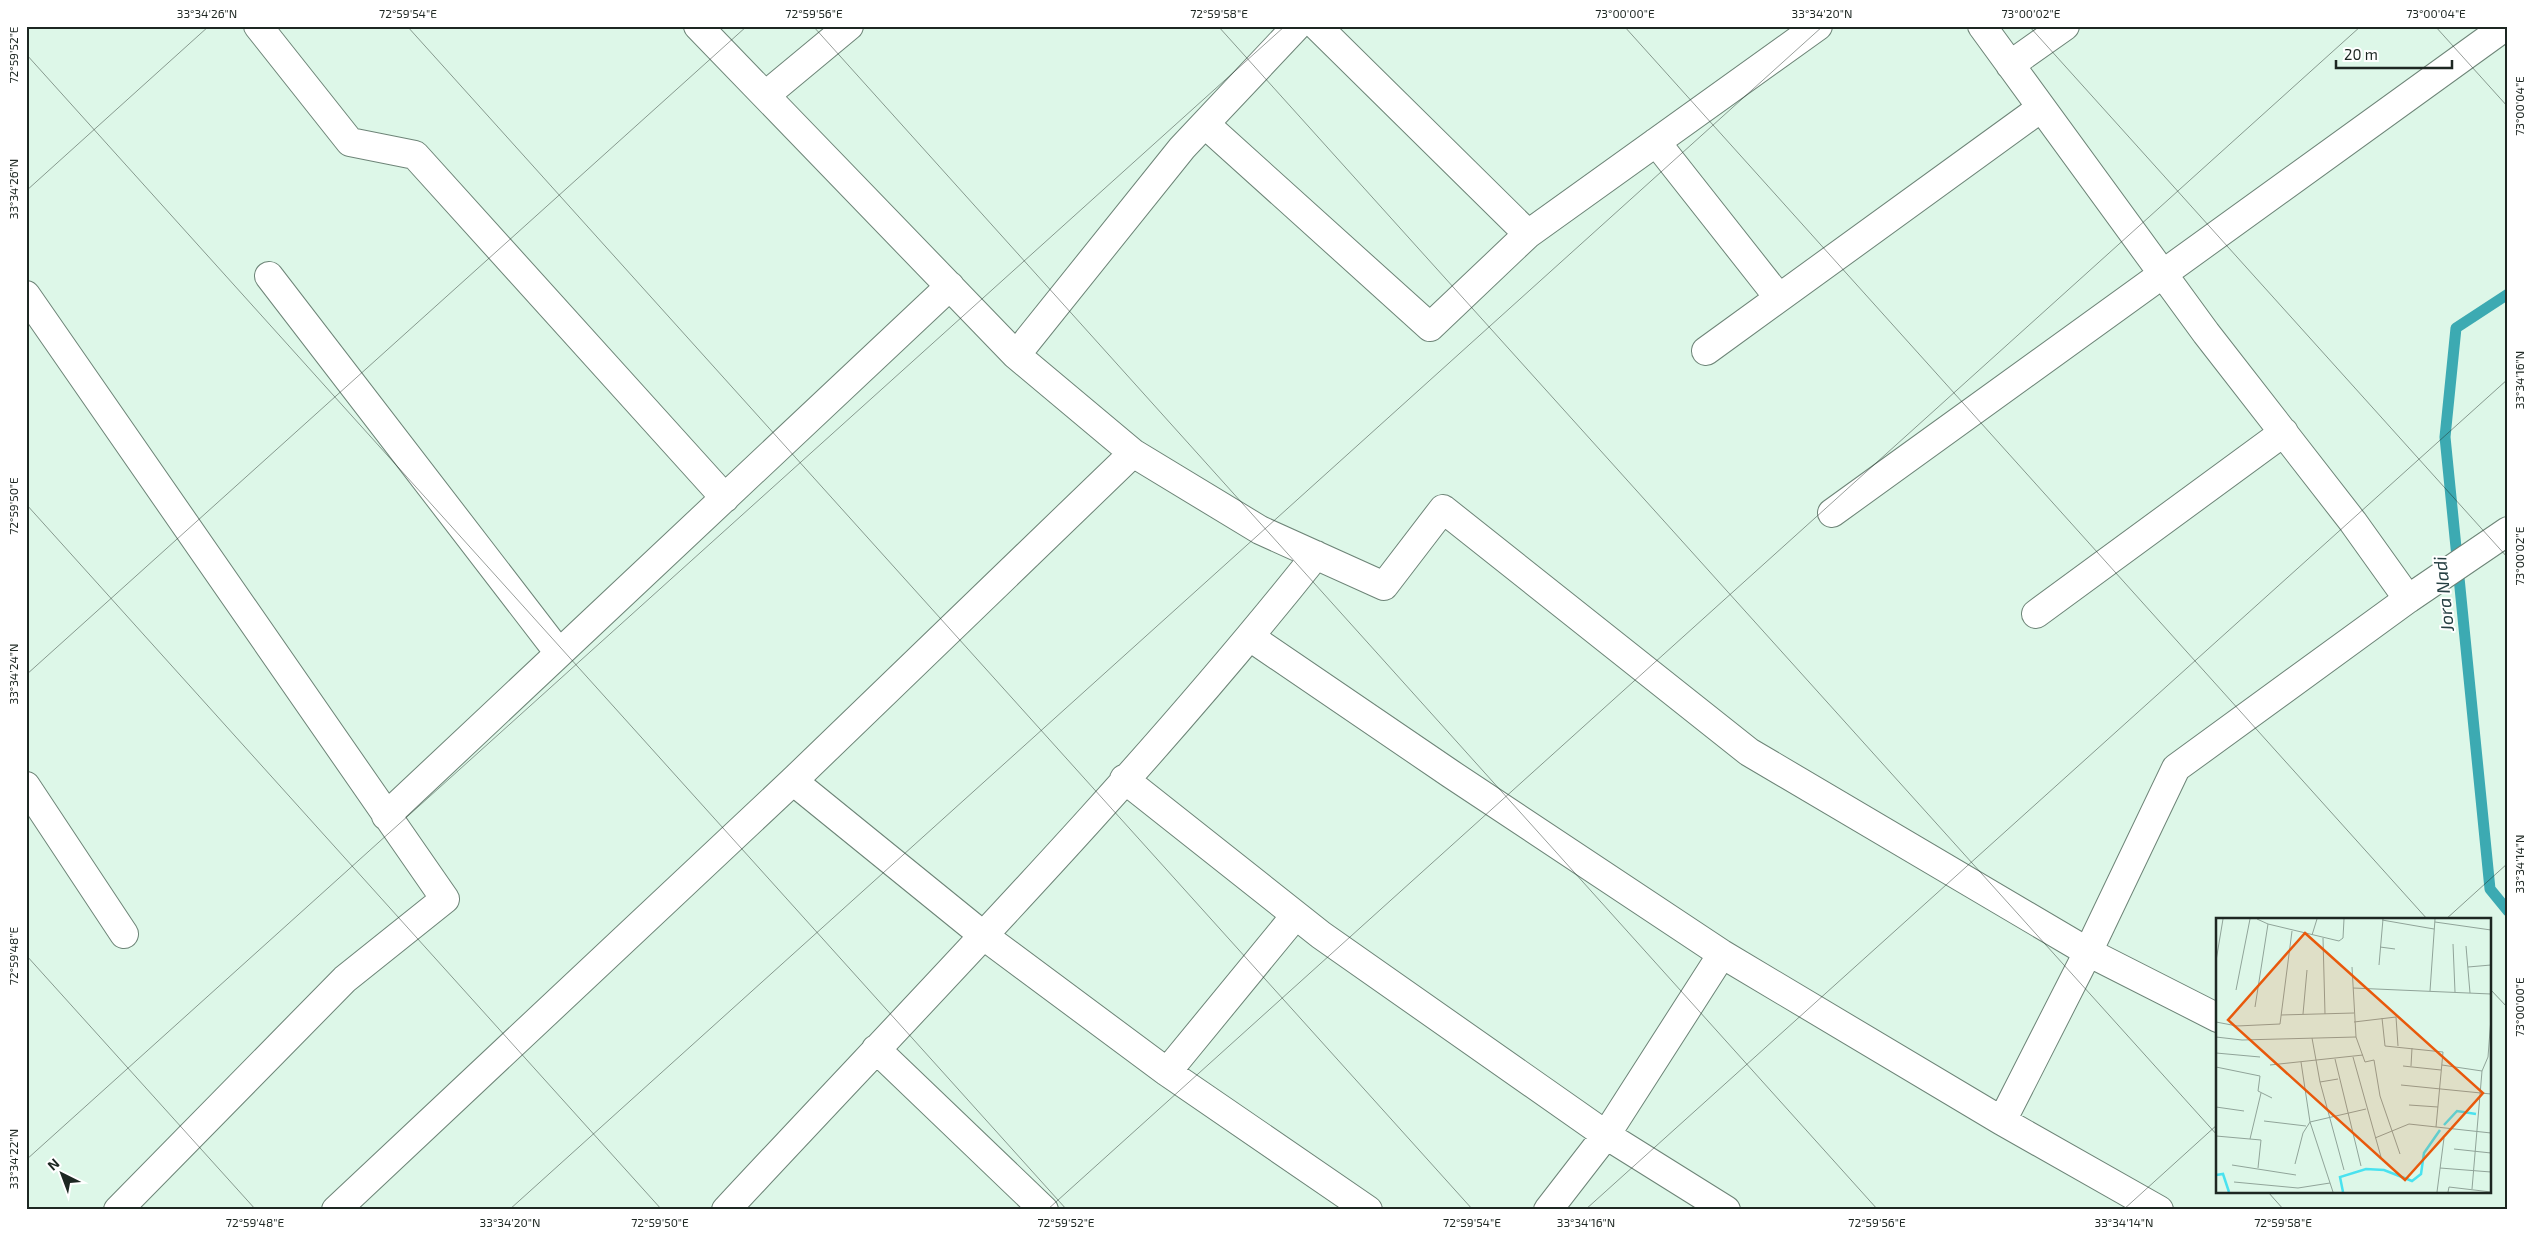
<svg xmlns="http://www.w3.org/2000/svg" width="2534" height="1236" font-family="'Exo 2',sans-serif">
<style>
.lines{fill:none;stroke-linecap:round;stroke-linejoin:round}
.stream{stroke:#3caab2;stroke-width:11}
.street-casing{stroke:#6d8477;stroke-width:30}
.street{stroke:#fff;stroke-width:28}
.ticks{fill:none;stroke:#1d2722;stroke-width:1;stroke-opacity:0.45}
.labels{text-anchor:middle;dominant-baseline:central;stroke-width:4;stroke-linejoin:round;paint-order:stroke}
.water-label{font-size:18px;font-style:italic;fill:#274043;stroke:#fff}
.inset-river{fill:none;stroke:#4ae2ef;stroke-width:2.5}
.inset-road{fill:none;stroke:#90a499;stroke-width:1}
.view{fill:#e8590c;fill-opacity:0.15;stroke:#e8590c;stroke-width:2.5}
.inset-edge{fill:none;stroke:#1d2722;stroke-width:2.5}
.neatline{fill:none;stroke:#1d2722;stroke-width:2}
.ticks-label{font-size:12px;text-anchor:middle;fill:#1d2722}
</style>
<rect width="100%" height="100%" fill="#ddf7e8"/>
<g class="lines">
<!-- stream -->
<path class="stream" d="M2508,294L2456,328L2445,437L2490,889L2508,911"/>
<defs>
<path id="street" d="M258,26L350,142L415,155L725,498
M698,26L1016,355L1133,453L1260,530L1384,586L1443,509L1749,752L2088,952L2218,1018
M1317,26L1528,234
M1982,26L2206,333L2353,522L2408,599
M2010,65L2065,26
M766,95L849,26
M1205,124L1430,327L1528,234L1818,26
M1656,142L1779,298
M269,276L559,653
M26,295L445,899L345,979L118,1210
M1706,351L2041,108
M1016,355L1182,148L1297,26
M1832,513L2506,26
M2036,614L2284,432
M1250,637L1451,774L1722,954L2002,1121L2159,1210
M1124,779L1321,935L1606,1135L1726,1210
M793,781L984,936L1167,1072L1368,1210
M26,786L124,934
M386,816L950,286
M876,1049L1044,1210
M1167,1072L1295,916
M2002,1121L2088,952L2176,768L2408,599L2508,531
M336,1210L793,781L1133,453
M726,1210C926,995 1133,785 1316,555
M1548,1210L1606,1135L1722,954"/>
</defs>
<!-- street casing -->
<use href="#street" class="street-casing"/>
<!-- street -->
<use href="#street" class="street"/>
</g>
<!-- ticks -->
<path class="ticks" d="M407,26L1473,1210M813,26L1878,1210M1218,26L2218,1136M1624,26L2428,920M2029,26L2508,558M2435,26L2508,107M26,54L1067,1210M26,191L209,26M26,504L662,1210M26,675L747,26M2445,920L2508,863M26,955L256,1210M2490,989L2508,1008M26,1160L1285,26M2268,1192L2284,1210M509,1210L1823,26M1047,1210L2361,26M1585,1210L2508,379M2123,1210L2218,1124"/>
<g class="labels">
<!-- water labels -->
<g class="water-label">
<text transform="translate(2443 594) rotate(-96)">Jora Nadi</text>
</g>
</g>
<!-- overview -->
<g transform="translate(2216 918)">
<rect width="275" height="275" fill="#ddf7e8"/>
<path class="inset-river" d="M228,207L241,193L260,196M0,257L7,256L13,274M127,274L124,259L150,251L168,252L196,263L205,256L208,235L224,212"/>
<path class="inset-road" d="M41,1L52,6L123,23L127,20L128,1M166,2L218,11M219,4L275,12M96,17L101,1M107,20L109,96M237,26L239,74M250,28L254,75M164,29L179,31M0,43L7,1M163,47L167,1M136,49L140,119L149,144L158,142L164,178L184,236M252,49L275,47M137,70L275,76M20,72L34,1M214,73L219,1M39,89L52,6M87,96L91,52M65,97L138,95M166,100L169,128L227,134L220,209M0,104L21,108L64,106L76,13M138,104L180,99L182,128M0,119L26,122L140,119M96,120L104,164L128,252M0,135L44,139M137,139L165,239M119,141L145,248M85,144L94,204L117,274M54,147L147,137M226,147L266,153M187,148L225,152M195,148L196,130M0,149L44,158L42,173L56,180M104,164L122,161M185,167L275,176M193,187L222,189M0,189L28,193M48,203L90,208M0,218L45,222L42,250M159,220L193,206L275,215M34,221L45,175M238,231L275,235M79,246L87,215L94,204L150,191M16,247L80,257M224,250L275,254M18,264L82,270L114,265M256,271L266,153L272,139L275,100M221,274L228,220M232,274L233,269L275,274"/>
<path class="view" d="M89,15L267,175L189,262L12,102Z"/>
<rect width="275" height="275" class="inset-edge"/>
</g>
<!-- border -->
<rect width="2534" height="1236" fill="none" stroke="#ffffff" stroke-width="55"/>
<!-- north arrow -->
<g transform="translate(62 1174) rotate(318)" stroke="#ffffff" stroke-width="4" paint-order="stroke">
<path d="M0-4L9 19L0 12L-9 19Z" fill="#1d2722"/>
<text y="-8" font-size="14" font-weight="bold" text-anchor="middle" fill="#1d2722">N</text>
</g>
<!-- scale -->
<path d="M2336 60v8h116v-8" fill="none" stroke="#1d2722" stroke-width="2.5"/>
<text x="2344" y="60" font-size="15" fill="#1d2722" stroke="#ffffff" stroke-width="4" paint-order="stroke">20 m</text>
<rect x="28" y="28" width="2478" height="1180" class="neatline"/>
<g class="ticks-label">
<text x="207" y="18">33°34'26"N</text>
<text x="408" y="18">72°59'54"E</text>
<text x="814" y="18">72°59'56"E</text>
<text x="1219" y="18">72°59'58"E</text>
<text x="1625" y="18">73°00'00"E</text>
<text x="1822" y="18">33°34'20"N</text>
<text x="2031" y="18">73°00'02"E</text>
<text x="2436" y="18">73°00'04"E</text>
<text transform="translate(14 55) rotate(-90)" y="4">72°59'52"E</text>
<text transform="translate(2520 106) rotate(-90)" y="4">73°00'04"E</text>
<text transform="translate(14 189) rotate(-90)" y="4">33°34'26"N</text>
<text transform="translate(2520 380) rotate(-90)" y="4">33°34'16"N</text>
<text transform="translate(14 506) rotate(-90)" y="4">72°59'50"E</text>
<text transform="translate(2520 556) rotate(-90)" y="4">73°00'02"E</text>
<text transform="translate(14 674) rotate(-90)" y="4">33°34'24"N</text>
<text transform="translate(2520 864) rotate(-90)" y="4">33°34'14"N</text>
<text transform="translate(14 956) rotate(-90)" y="4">72°59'48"E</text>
<text transform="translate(2520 1007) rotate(-90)" y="4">73°00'00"E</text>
<text transform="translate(14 1159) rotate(-90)" y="4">33°34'22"N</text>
<text x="255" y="1227">72°59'48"E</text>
<text x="510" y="1227">33°34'20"N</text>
<text x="660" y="1227">72°59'50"E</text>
<text x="1066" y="1227">72°59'52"E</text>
<text x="1472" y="1227">72°59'54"E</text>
<text x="1586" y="1227">33°34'16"N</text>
<text x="1877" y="1227">72°59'56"E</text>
<text x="2124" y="1227">33°34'14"N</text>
<text x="2283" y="1227">72°59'58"E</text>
</g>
</svg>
